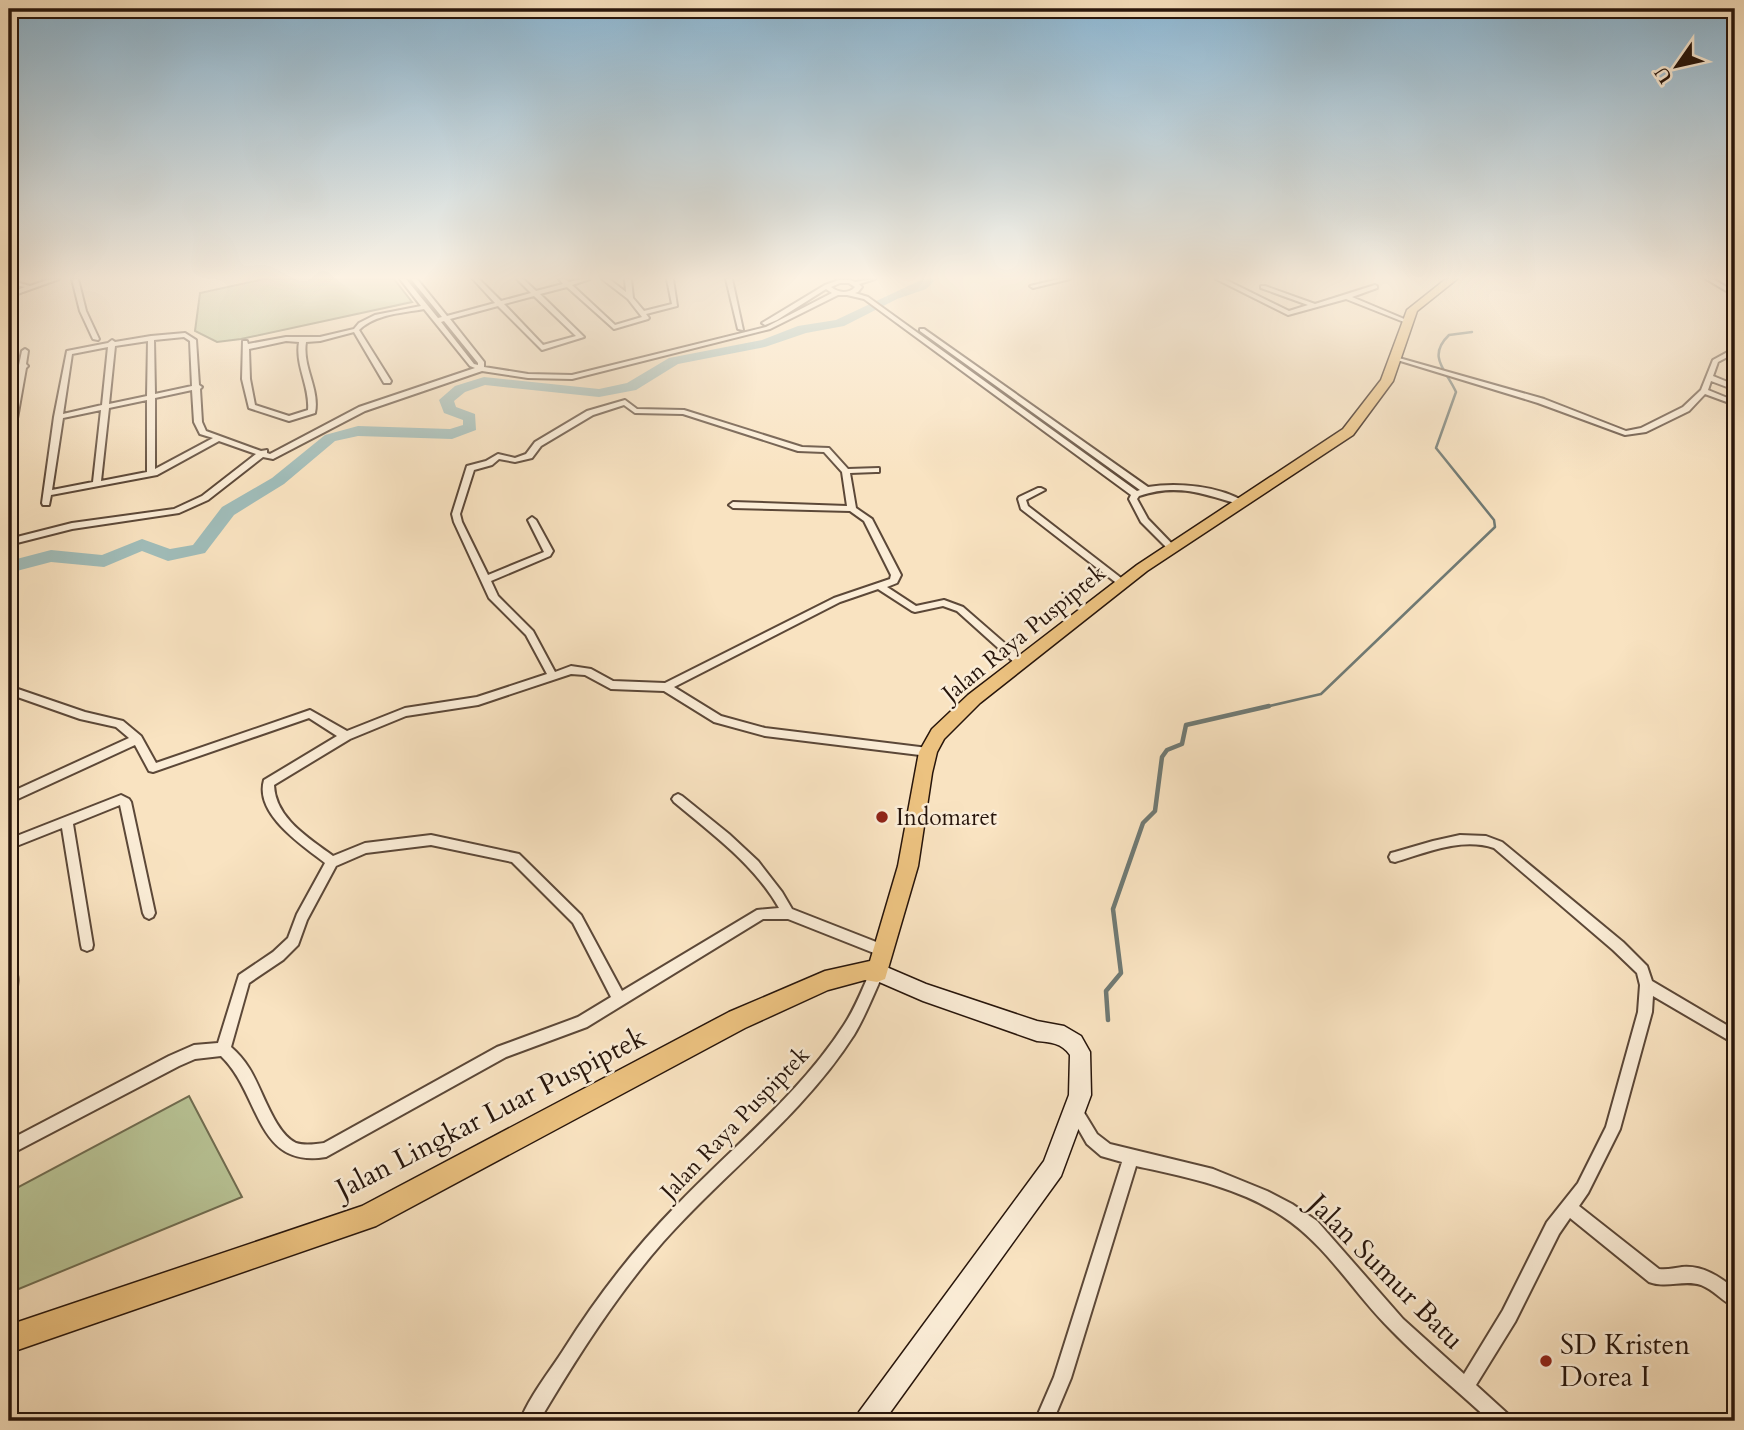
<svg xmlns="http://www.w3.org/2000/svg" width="1744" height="1430" font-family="Cardo,serif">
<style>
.green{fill:#b9c597;stroke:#706d51;stroke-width:2}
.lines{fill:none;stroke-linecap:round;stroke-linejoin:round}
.stream-far1{stroke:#707a74;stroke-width:2.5}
.stream{stroke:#707a74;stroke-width:4.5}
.river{fill:#a0bdba;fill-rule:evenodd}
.street-casing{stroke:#5c4838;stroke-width:4}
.secondary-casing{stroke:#27150b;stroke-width:3}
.primary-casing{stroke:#27150b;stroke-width:3}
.street{fill:#fbedd7;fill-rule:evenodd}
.secondary{fill:#fbedd7;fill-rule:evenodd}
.primary{fill:#ecc280;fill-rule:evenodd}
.poi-dot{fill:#8f2418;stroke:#fbedd7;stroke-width:2.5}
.labels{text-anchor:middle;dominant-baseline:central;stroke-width:5;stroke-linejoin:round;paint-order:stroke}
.street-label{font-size:23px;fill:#27150b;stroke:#fbedd7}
.poi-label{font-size:23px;fill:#27150b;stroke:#fbedd7;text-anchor:start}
.near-street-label{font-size:28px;fill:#27150b;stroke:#fbedd7}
.near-poi-label{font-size:28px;fill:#27150b;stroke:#fbedd7;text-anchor:start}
</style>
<rect width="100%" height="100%" fill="#f9e3c1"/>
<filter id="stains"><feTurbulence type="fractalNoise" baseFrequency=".00286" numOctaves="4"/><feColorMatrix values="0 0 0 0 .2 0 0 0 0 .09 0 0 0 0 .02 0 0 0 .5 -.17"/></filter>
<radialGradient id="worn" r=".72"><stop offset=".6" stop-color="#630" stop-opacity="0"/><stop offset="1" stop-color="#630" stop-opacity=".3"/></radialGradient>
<!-- green -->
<path class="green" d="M264,279H394L412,302L241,339L217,342L195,331L200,293Z
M189,1096L242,1197L9,1293V1192Z"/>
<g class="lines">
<!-- stream-far1 -->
<path class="stream-far1" d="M1261,708L1321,694L1495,527L1494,520L1436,448L1456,392C1447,371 1426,357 1449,335L1472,332"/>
<!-- stream -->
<path class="stream" d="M1108,1020L1106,991L1121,973L1113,909L1143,823L1155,811L1162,757L1167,750L1182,744L1186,725L1269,706"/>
<!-- river -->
<path class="river" d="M923,279H936L926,289L897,299L844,326L806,333L765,347L678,364L636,390L599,397L485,385L465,392L454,401L456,407L475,414L476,430L452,439L358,436L335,441L284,484L234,515L205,553L168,561L142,551L104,567L51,562L9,573V561L51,550L102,555L142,539L170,549L193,545L222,507L272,478L325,435L358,426L450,429L463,425V420L444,413L439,400L455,386L484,377L599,389L627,383L669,358L762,340L798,326L836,320Z"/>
<defs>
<path id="street" d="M50,279H59L9,297V293L25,287L9,284V280L30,286Z
M72,279H78L86,311L99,339L98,340L93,339L80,311Z
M400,279H406L438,318L442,317L411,279H417L447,316L495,303L473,279H479L501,301L531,293L517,279H523L536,291L563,284L559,279H565L569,282L581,279H590L572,285L615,325L642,317L628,299L602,279H609L626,292L625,279H631L633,298L644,311L672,304L667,279H673L677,306L646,314L649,318L648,319L614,329L567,287L540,294L584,337L542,350L498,306L450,319L484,362V367L528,374L572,375L766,327L832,293L826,289L777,320L765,325L762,323L825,285L839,280H850L855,282L875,279L859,284L862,287L858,292L855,293L868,297L1137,491L1140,490L920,331V329H924L1148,487C1177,482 1220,486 1245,502L1241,505C1204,494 1178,483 1139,496L1137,499L1148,519L1177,549L1173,552L1170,551L1141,522L1129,499L1131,495L864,299L847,295H838L770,329L572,379L528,378L482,371L365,411L273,459L263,457L208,500L179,513L72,529L9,545V539L72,523L174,509L202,496L256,454L219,441L157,475L51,495L49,505H43L42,503L54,417L67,351L108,343L112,340L115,342L151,336L185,333L196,340L199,385L202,387L200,389L202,422L206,431L261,451L267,450V453L270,454L359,407L475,368L470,366L424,309C403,313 375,314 359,330L391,381L390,383H384L354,332L320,341L306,342C302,367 320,389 315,413L289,421L249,408L242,379L243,341H247L248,344L286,337H320L354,329L359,323L375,315L421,306ZM840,283H849L855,287C849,294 838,293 831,287ZM534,296L576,336L543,345L504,304ZM444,321L478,363V365L474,364L441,322ZM184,337L190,341L192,386L155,394L154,340ZM148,341L147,396L109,404L115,346ZM286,341L299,342C295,366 310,386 308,410L289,416L255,405L250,379L249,349ZM108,347L102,405L63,414L72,354ZM192,390L194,422L200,434L213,438L155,469V398ZM147,400V472L101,481L109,408ZM101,410L93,482L52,490L63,418Z
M726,279H732L743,330L738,329Z
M1059,279H1070L1033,288L1030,286Z
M1216,279H1224L1289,311L1308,305L1261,288V286H1265L1315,304L1375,285L1377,286V288L1352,297L1409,321L1404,322L1346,299L1288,315Z
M1706,279H1713L1735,292V296Z
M1735,348V353L1718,362L1713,376L1735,385V390L1711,381L1708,390L1735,401V405L1705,394L1689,411L1646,432L1625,435L1538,403L1394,359L1399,358L1544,399L1626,431L1641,428L1683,407L1701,390L1713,360Z
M25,349L28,351L26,364L28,366L26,368L13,441L9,443V421L18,369L9,371V367L19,365L22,351Z
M1729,371L1735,372V376L1729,375Z
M625,400L637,409L684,410L802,447L829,448L848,469L879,468V472H876L850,473L856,508L872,519L901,575L897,583L887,587L916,606L944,600L963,607L1024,660L1025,662L1024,664H1016L957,611L943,606L915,612L912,611L878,589L840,602L674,687L721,716L765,728L928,748L932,749L933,752L932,755L928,756L765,736L714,722L664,691L611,689L585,675L571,674L478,705L406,716L350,739L274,785C275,818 309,838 333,856L365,843L431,835L519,854L581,915L622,991L757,910L779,908C754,864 712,834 674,802L672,799L674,796L678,794L682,796L729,834L758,861L782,892L792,909L889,947L890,951L889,955L884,957L788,919H763L587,1027L506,1057L326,1157C255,1169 261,1094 221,1056L195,1059L179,1066L9,1155V1140L169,1056L194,1045L218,1043L239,975L273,952L288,938L297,914L325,863C302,845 254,814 264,780L337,736L309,718L153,772L149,771L135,745L9,803V793L129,738L116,727L80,719L9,694V686L85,712L123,721L141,736L156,763L310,710L347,731L405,708L477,697L547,674L526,635L489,598L454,522L452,514L467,466L486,461L498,454L515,458L526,454L535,442L587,411ZM624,405L635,413L683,414L798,451L824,452L842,472L847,506L733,502L729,505L733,508L850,511L864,521L891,575L890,579L834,598L665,683L613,681L591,669L571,666L555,672L533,631L498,596L491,581L550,556L553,551L536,520L532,517L528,520L544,552L488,575L462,522L460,514L474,470L492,465L499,459L515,462L532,458L541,446L593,415ZM431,845L512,862L573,923L611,997L578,1017L497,1047L324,1143C316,1144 305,1146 296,1143C274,1133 262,1088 249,1068C244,1060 238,1053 231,1047L249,983L283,960L298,945L307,920L336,866L366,853Z
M1038,488H1041L1045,490L1026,500L1028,506L1125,581L1127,583L1125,585H1119L1021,509L1018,499L1019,497Z
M121,795L129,799L131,802L155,913L153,917L149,919L145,917L143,913L120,805L73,824L93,945L92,949L87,951L82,949L81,945L62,828L9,849V839Z
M1460,835L1486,836L1502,842L1623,942L1647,966L1652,981L1735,1030V1044L1653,996L1652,1012L1620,1129L1588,1193L1579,1206L1659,1269C1667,1270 1674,1268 1682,1267C1703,1265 1720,1277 1735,1289V1307C1723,1302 1714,1290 1701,1285C1683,1279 1668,1289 1649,1282L1570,1218L1559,1234L1515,1322L1476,1385L1509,1415L1512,1421H1490C1458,1391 1423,1363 1392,1331C1354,1294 1327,1245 1282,1216C1238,1187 1186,1177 1136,1166L1071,1378L1053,1421H1035L1054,1377L1122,1162L1101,1156L1087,1144L1068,1111L1070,1106L1075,1104L1080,1106L1097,1134L1110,1144L1213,1169L1267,1191L1292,1204L1317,1221L1403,1319L1464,1374L1503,1310L1547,1222L1578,1183L1606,1127L1638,1012L1640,985L1637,973L1613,950L1494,848C1461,837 1426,853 1395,862L1391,861L1389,857L1391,853L1395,852L1433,841Z
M9,962L14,964C17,971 19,982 16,989L11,991L9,990Z
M877,966L882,968L884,972C874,993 866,1015 854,1035C803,1115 725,1172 663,1242C615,1297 576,1359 539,1421H520C529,1397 550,1371 564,1349C596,1298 633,1250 675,1207C732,1147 799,1095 844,1025C856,1007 863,987 872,968Z"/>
<path id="secondary" d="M877,963L926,984L1037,1021L1064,1026L1081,1036L1090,1052L1091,1095L1061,1176L884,1421H855L859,1412L1044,1161L1069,1095L1070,1055C1062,1043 1050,1042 1037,1041L923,1001L870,978L867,972L870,966Z"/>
<path id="primary" d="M1446,279H1457L1417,311L1393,381L1353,435L1147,571L980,703L944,739L937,752L932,773L918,866L885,979L877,982L865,980L828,990L745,1028L376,1226L9,1353V1325L362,1206L729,1012L825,971L870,961L898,866L919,752L932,729L968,695L1137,565L1343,429L1381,380L1407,310Z"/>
</defs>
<!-- street casing -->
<use href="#street" class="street-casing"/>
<!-- secondary casing -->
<use href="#secondary" class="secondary-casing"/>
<!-- primary casing -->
<use href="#primary" class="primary-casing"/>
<!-- street -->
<use href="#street" class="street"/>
<!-- secondary -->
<use href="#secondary" class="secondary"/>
<!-- primary -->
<use href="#primary" class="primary"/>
</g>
<!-- sky -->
<linearGradient id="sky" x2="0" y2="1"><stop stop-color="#8bb8d6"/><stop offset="0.58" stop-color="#fcf2e3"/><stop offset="1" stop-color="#fcf2e3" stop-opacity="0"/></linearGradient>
<rect width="1744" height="479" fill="url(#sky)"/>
<!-- markers -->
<g class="poi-dot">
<circle cx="882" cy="817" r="7"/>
<circle cx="1546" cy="1361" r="7"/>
</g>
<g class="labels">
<!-- street labels -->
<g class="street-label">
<text transform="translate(1024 633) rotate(-39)">Jalan Raya Puspiptek</text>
<text transform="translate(735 1123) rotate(-46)">Jalan Raya Puspiptek</text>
</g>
<!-- poi labels -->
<g class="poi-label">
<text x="896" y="817">Indomaret</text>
</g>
<!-- near-street labels -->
<g class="near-street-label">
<text transform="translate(491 1113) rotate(-27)">Jalan Lingkar Luar Puspiptek</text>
<text transform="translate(1386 1272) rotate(45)">Jalan Sumur Batu</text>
</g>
<!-- near-poi labels -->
<g class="near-poi-label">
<text x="1560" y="1345">SD Kristen<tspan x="1560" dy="32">Dorea I</tspan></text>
</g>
</g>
<!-- margin -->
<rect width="1744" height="1430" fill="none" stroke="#f9e3c1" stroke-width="35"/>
<rect x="10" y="10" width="1723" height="1409" fill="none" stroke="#27150b" stroke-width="3.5"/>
<rect x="18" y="18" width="1709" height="1395" fill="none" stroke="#27150b" stroke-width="2"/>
<!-- north arrow -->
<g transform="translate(1677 66) rotate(236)" stroke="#fbedd7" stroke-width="5" paint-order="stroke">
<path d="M0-5L12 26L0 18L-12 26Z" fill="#27150b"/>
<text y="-10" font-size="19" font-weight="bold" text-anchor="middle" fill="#27150b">U</text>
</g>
<rect width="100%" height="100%" filter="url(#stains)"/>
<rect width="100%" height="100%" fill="url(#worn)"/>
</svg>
